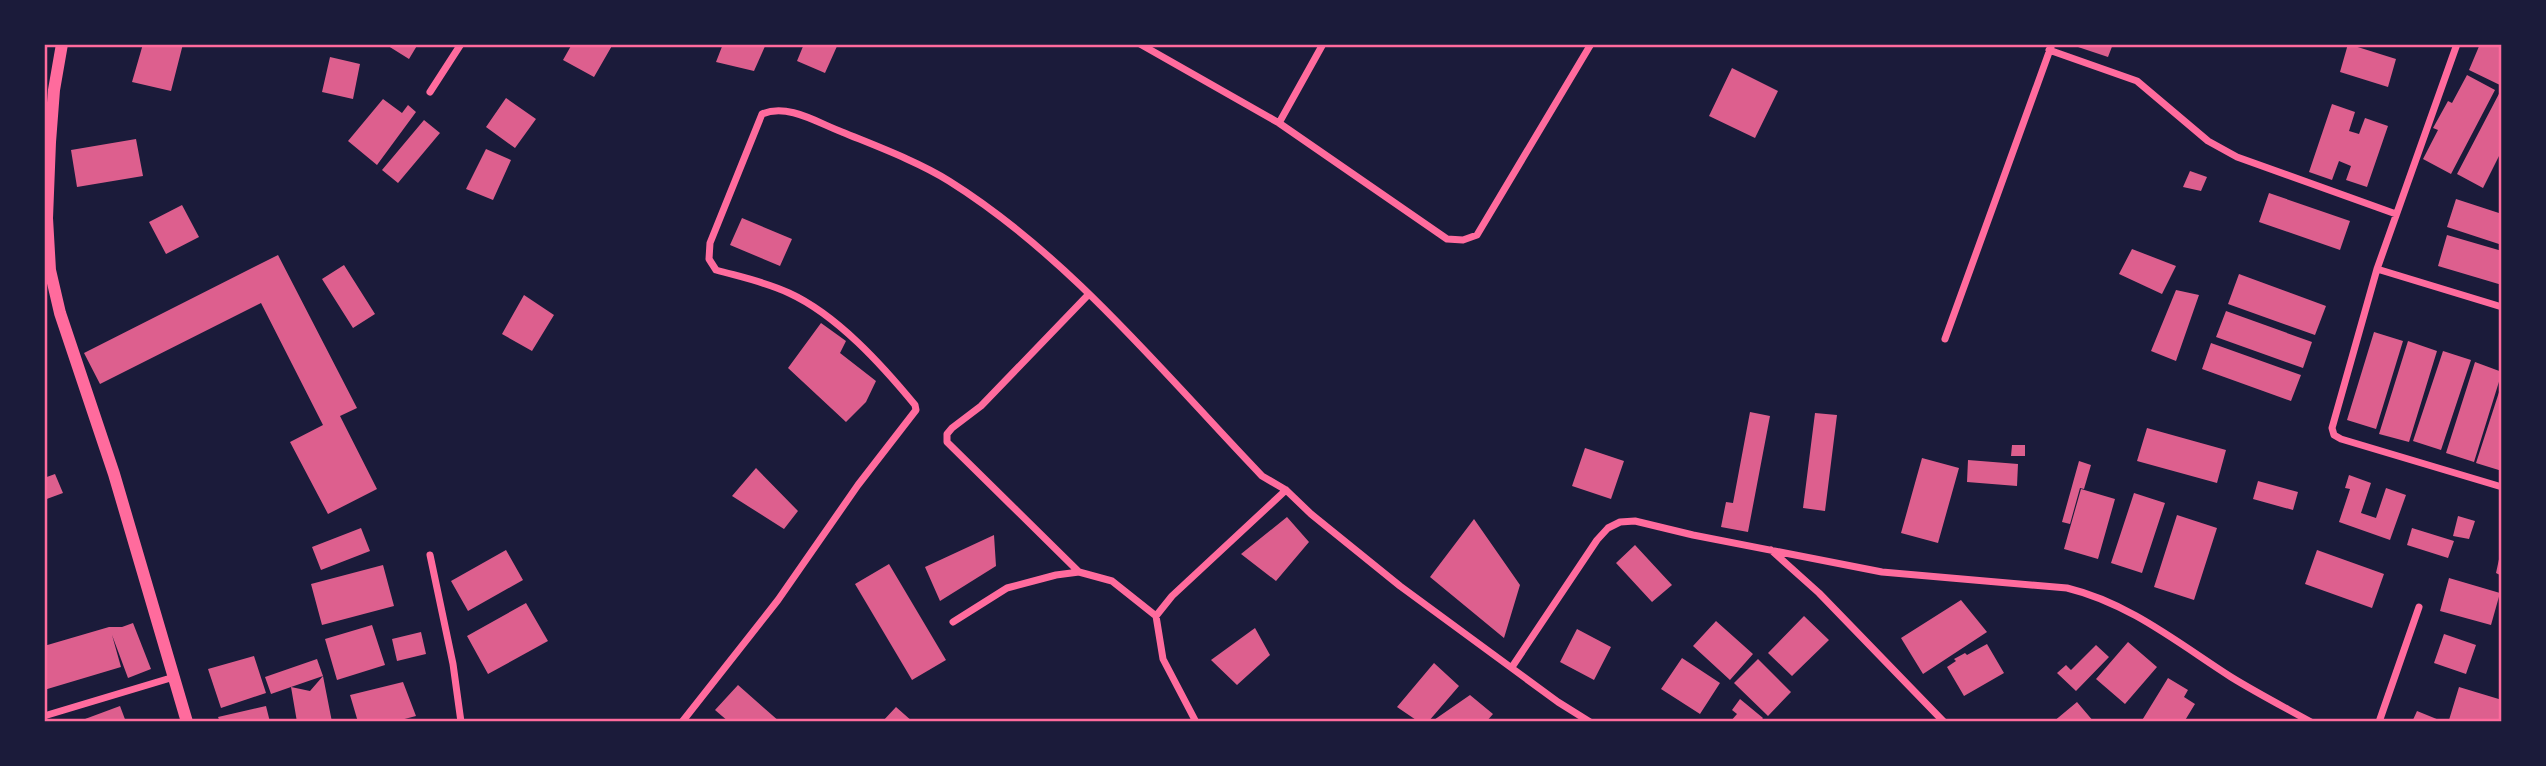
<svg xmlns="http://www.w3.org/2000/svg" width="2546" height="766" font-family="Signika,sans-serif">
<style>
.building{fill:#dd5f8e;fill-rule:evenodd}
.lines{fill:none;stroke-linecap:round;stroke-linejoin:round}
.minor{stroke:#ff6b9d;stroke-width:7}
.tertiary{stroke:#ff6b9d;stroke-width:12}
.neatline{fill:none;stroke:#ff6b9d;stroke-width:2.5}
</style>
<rect width="100%" height="100%" fill="#1b1b3a"/>
<!-- building -->
<path class="building" d="M143,44H183L171,91L132,82Z
M385,44H418L409,59Z
M572,44H613L594,77L563,60Z
M723,44H766L754,71L716,62Z
M804,44H838L825,73L797,61Z
M2079,44H2113L2108,57L2078,47Z
M2348,44L2396,59L2388,87L2340,72Z
M2480,44H2502V86L2469,70Z
M330,57L360,64L353,99L322,92Z
M1732,68L1778,91L1755,138L1709,116Z
M2467,75L2495,90L2451,174L2423,159L2438,130L2433,128L2448,101L2452,103Z
M2502,88V150L2483,188L2457,174Z
M506,98L536,119L515,148L486,127Z
M383,99L402,113L408,105L416,112L377,165L348,141Z
M2332,104L2355,112L2349,131L2359,134L2365,118L2388,126L2367,187L2346,180L2351,166L2339,161L2332,180L2309,172Z
M424,120L440,133L398,183L382,170Z
M136,139L143,176L77,187L71,150Z
M486,149L511,160L493,200L466,189Z
M2190,171L2207,177L2201,191L2183,187Z
M2269,193L2350,221L2340,250L2259,222Z
M2456,199L2502,214V245L2447,227Z
M182,205L199,237L166,254L149,222Z
M742,218L792,239L780,266L730,245Z
M2447,235L2502,251V285L2438,266Z
M2132,249L2176,266L2162,294L2119,274Z
M278,255L357,408L340,416L377,489L328,514L290,442L323,425L261,303L100,384L84,353Z
M344,265L375,314L353,328L322,279Z
M2239,274L2326,306L2315,335L2228,304Z
M2176,290L2199,295L2176,361L2151,351Z
M524,295L554,315L532,351L502,334Z
M2226,311L2312,342L2303,368L2216,337Z
M821,323L846,341L840,353L876,381L866,402L846,422L788,368Z
M2374,332L2403,341L2376,429L2347,420Z
M2408,341L2437,351L2409,442L2379,434Z
M2211,343L2301,375L2291,401L2202,369Z
M2443,351L2471,360L2441,450L2413,441Z
M2475,362L2502,372L2474,462L2446,453Z
M2502,383V471L2476,463Z
M1750,412L1770,416L1748,532L1721,527L1726,502L1733,503Z
M1815,413L1837,415L1825,511L1803,508Z
M2147,428L2226,450L2217,483L2137,461Z
M2012,445H2025V456H2011Z
M1585,448L1624,461L1611,499L1572,486Z
M1922,458L1959,468L1938,543L1901,533Z
M1968,460L2018,464L2017,486L1967,482Z
M2079,461L2091,465L2084,489L2080,488L2070,524L2062,522Z
M756,468L798,511L784,529L732,496Z
M55,474L63,493L44,500V478Z
M2349,475L2371,483L2361,513L2376,518L2386,488L2406,495L2390,540L2339,522L2350,489L2345,488Z
M2258,481L2298,492L2293,510L2253,499Z
M2081,489L2115,499L2098,559L2064,549Z
M2134,493L2165,503L2142,573L2111,563Z
M2177,515L2217,528L2194,600L2154,587Z
M2458,516L2475,521L2469,539L2453,536Z
M1287,517L1309,542L1276,581L1241,554Z
M1474,519L1520,585L1504,638L1430,577Z
M361,528L370,551L321,570L312,547Z
M2412,528L2454,541L2448,558L2407,545Z
M994,535L996,566L940,601L925,567Z
M1635,545L1672,585L1652,602L1616,563Z
M506,550L523,580L468,611L451,581Z
M2317,550L2384,574L2372,608L2305,584Z
M2501,550H2502V576L2496,573Z
M889,564L946,660L912,680L855,584Z
M383,565L394,606L322,625L311,584Z
M2449,578L2500,593L2491,625L2440,611Z
M1961,600L1987,632L1923,674L1901,638Z
M526,603L548,641L488,674L467,636Z
M1804,616L1829,640L1792,676L1768,653Z
M1716,621L1753,654L1730,680L1693,646Z
M133,623L151,669L128,678L112,635L121,667L44,690V646L109,627H122Z
M372,625L385,665L337,680L325,639Z
M1255,628L1270,655L1237,685L1211,660Z
M1577,629L1611,647L1594,680L1560,662Z
M421,632L426,654L397,661L392,639Z
M2444,634L2476,645L2466,674L2434,663Z
M2128,642L2157,667L2125,704L2096,679Z
M1987,644L2004,673L1964,696L1947,667L1956,661L1954,659L1965,653L1967,655Z
M2096,645L2109,657L2076,691L2057,673L2066,665L2071,670Z
M254,656L266,693L221,708L208,669Z
M1682,658L1720,683L1700,714L1661,689Z
M317,659L323,676L332,722H297L291,687L271,694L265,677ZM323,676L310,691L291,687Z
M1758,659L1791,692L1768,716L1734,683Z
M1434,663L1459,686L1428,722H1419L1397,707Z
M2168,678L2188,690L2184,697L2195,704L2184,722H2141Z
M403,682L416,716L393,722H358L350,695Z
M738,685L780,722H729L715,710Z
M2459,687L2502,700V722H2456L2449,720Z
M1470,695L1493,714L1486,722H1431Z
M1740,699L1763,718L1760,722H1730L1737,714L1732,710Z
M2077,702L2094,722H2053Z
M120,706L126,722H86L85,719Z
M266,706L270,722H220L218,717Z
M896,707L913,722H882Z
M2417,711L2444,722H2412Z"/>
<g class="lines">
<!-- minor -->
<path class="minor" d="M1140,44L1279,123L1447,239L1463,240L1477,235L1591,44
M2457,44L2377,269L2332,428L2334,435L2341,439L2502,487
M2049,50L2137,81L2208,141L2237,157L2396,214
M430,92L461,44
M1279,123L1323,44
M2377,269L2502,307
M1945,339L2052,44
M1771,550L1819,593L1944,722
M430,555L453,664L461,722
M1079,572L947,442V434L952,428L981,406L1088,295
M953,622L1007,588L1056,575L1079,572L1112,581L1156,616
M1512,667L1597,540L1608,528L1620,522L1635,521L1693,535L1882,572L2067,588C2129,603 2178,643 2231,677C2257,693 2284,707 2311,722
M44,716L174,677
M682,722L778,600L858,485L916,410L915,405C882,365 837,315 789,293C766,282 741,277 716,270L709,259L710,243L762,114C788,103 818,123 842,132C876,146 919,162 949,181C1069,256 1165,375 1262,476L1286,490L1311,514L1400,586L1558,702L1590,722
M1196,722L1163,659L1156,616L1172,596L1286,490
M2379,722L2419,607"/>
<!-- tertiary -->
<path class="tertiary" d="M62,44L54,90L50,142L47,218L50,270L60,313L114,474L187,722"/>
</g>
<!-- border -->
<rect width="2546" height="766" fill="none" stroke="#1b1b3a" stroke-width="91"/>
<rect x="46" y="46" width="2454" height="674" class="neatline"/>
</svg>
